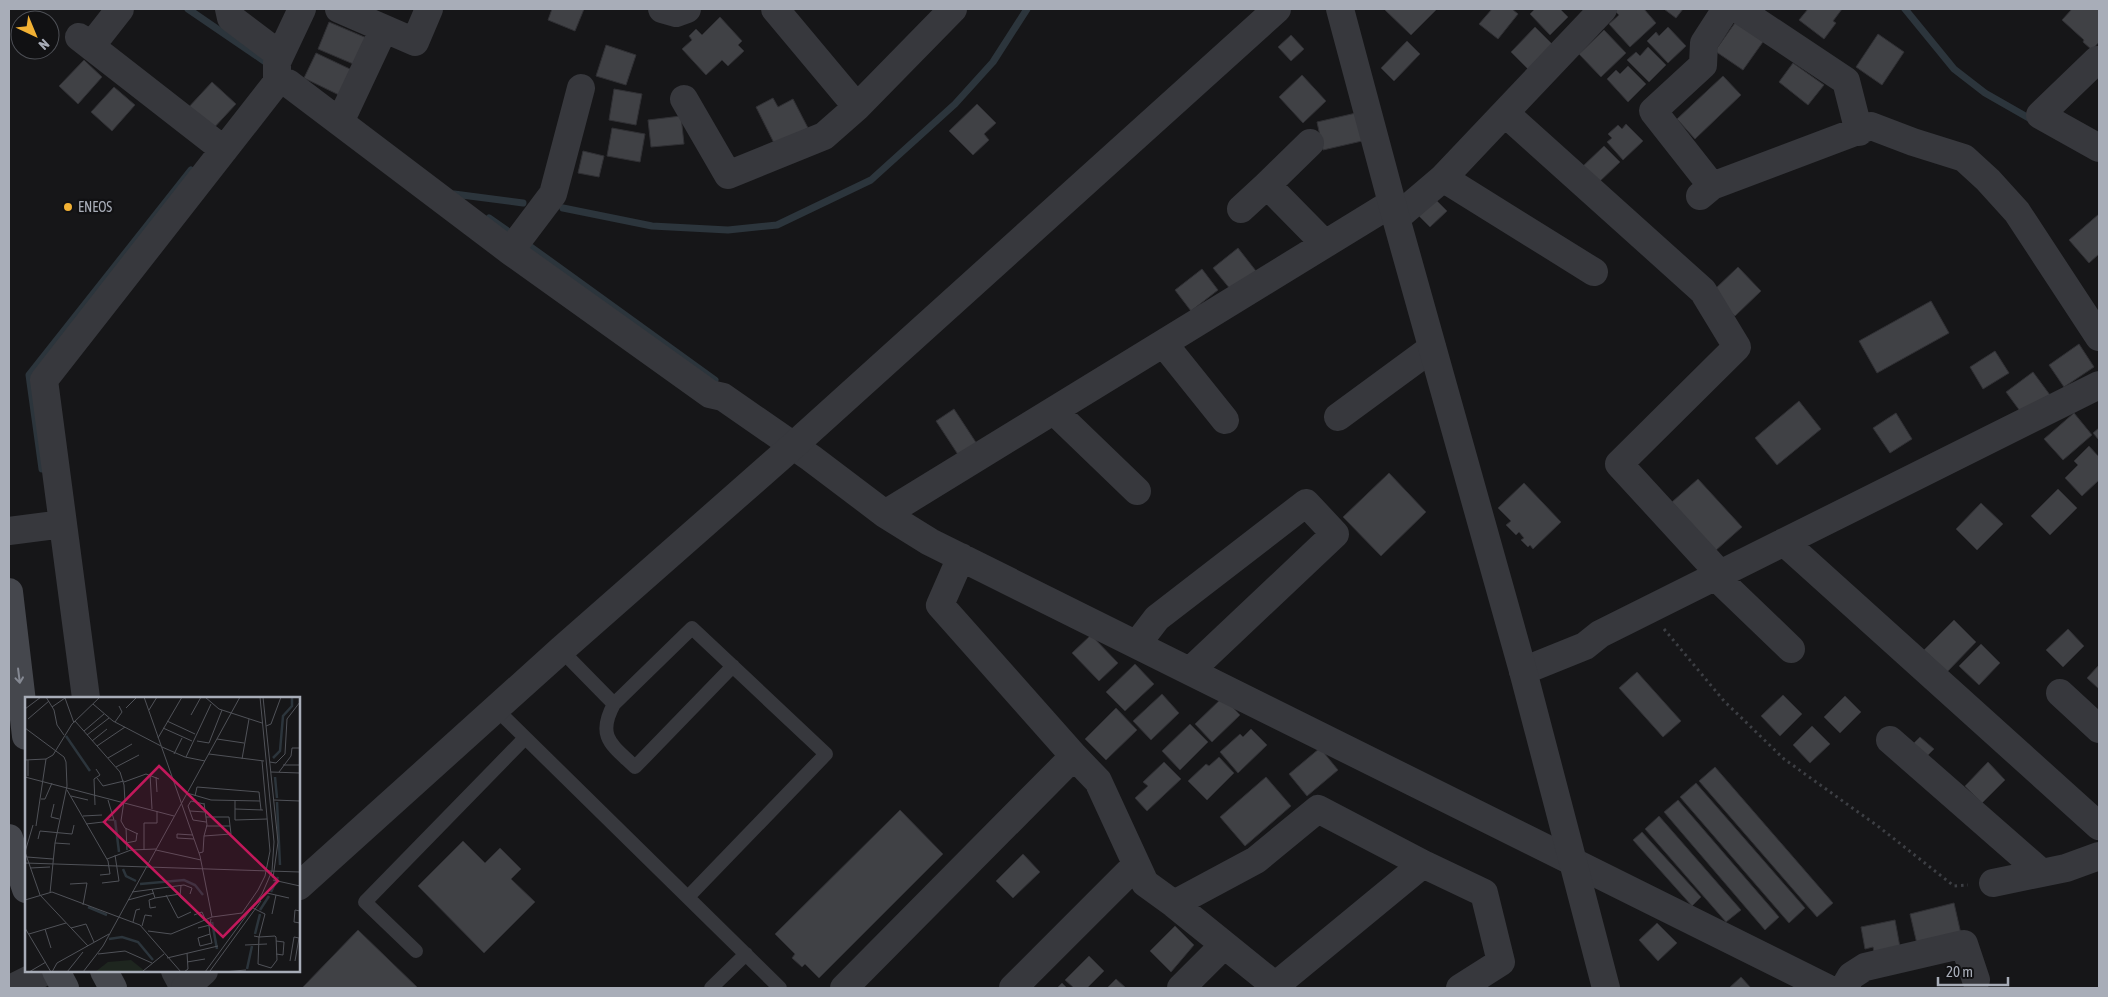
<svg xmlns="http://www.w3.org/2000/svg" width="2108" height="997" font-family="'Asap Condensed',sans-serif">
<style>
.lines{fill:none;stroke-linecap:round;stroke-linejoin:round}
.stream{stroke:#2c353c;stroke-width:7}
.building{fill:#404145;stroke:#303034}
.path{stroke:#3d3f44;stroke-width:3;stroke-dasharray:2.5 4;stroke-linecap:butt}
.service{stroke:#37383d;stroke-width:14}
.minor{stroke:#37383d;stroke-width:28}
.tertiary{stroke:#37383d;stroke-width:28}
.secondary{stroke:#45474d;stroke-width:28}
.oneway{stroke:#858993}
.poi-dot{fill:#f2b134;stroke:#111113;stroke-width:2}
.labels{text-anchor:middle;dominant-baseline:central;stroke-width:4.5;stroke-linejoin:round;paint-order:stroke}
.poi-label{font-size:14px;fill:#a8adb8;stroke:#111113;text-anchor:start}
.inset-river{fill:none;stroke:#2c353c;stroke-width:2.5}
.inset-road{fill:none;stroke:#505258;stroke-width:1}
.view{fill:#c2185b;fill-opacity:0.15;stroke:#c2185b;stroke-width:2.5}
.inset-edge{fill:none;stroke:#a8adb8;stroke-width:2.5}
</style>
<rect width="100%" height="100%" fill="#161618"/>
<g class="lines">
<!-- stream -->
<path class="stream" d="M188,9L267,63
M1905,9L1954,69L1985,93L2034,121
M454,194L523,203
M563,208L652,226L728,230L777,225L871,180L955,104L993,62L1027,9
M489,218L515,236
M524,242L715,380
M42,469L29,375L191,170"/>
</g>
<!-- building -->
<path class="building" d="M552,9H584L575,31L548,20Z
M1384,9H1437L1411,35Z
M1492,9H1512L1518,14L1498,39L1479,24Z
M1535,9H1560L1568,17L1550,35L1530,14Z
M1618,9H1644L1656,23L1630,47L1609,24L1619,15L1615,11Z
M1664,9H1683L1676,18Z
M1808,9H1842L1833,21L1836,23L1824,39L1799,20Z
M2072,9H2099V42L2092,50L2083,42L2084,40L2062,20Z
M720,17L742,41L738,45L744,51L728,66L722,60L706,75L682,49L692,40L689,36L696,29L702,35Z
M1737,20L1765,39L1743,70L1715,51Z
M329,22L369,39L358,66L318,49Z
M1535,27L1554,46L1529,70L1511,52Z
M1668,27L1686,46L1668,63L1647,41L1656,32L1659,36Z
M1604,30L1626,53L1601,77L1579,54Z
M1878,34L1904,52L1882,85L1856,67Z
M1291,35L1304,49L1291,61L1278,47Z
M1407,41L1420,54L1394,81L1381,68Z
M606,45L636,55L626,85L596,76Z
M1648,47L1666,65L1649,82L1627,60L1636,52L1640,56Z
M316,53L352,70L339,95L304,78Z
M84,60L102,77L78,104L59,86Z
M1793,63L1824,85L1808,105L1779,82Z
M1628,66L1646,84L1628,102L1607,79L1616,70L1620,74Z
M1302,75L1326,101L1303,123L1279,97Z
M1723,76L1741,95L1695,139L1677,119Z
M212,82L236,104L211,131L187,109Z
M114,87L135,105L112,131L91,112Z
M614,89L642,94L636,125L609,120Z
M773,98L778,107L793,99L808,128L775,145L756,107Z
M977,104L996,123L984,134L989,140L973,155L949,131Z
M1356,113L1362,141L1323,150L1317,122Z
M681,116L684,144L651,147L648,120Z
M1626,124L1643,141L1623,160L1607,142L1612,138L1608,134L1618,125L1622,129Z
M612,128L645,134L640,162L607,156Z
M1604,146L1620,162L1597,184L1582,167Z
M583,151L604,156L599,177L578,173Z
M1434,198L1447,211L1430,227L1417,214Z
M2099,214V254L2089,263L2069,240Z
M1238,248L1256,271L1231,290L1213,268Z
M1738,267L1761,291L1735,316L1722,303L1714,290Z
M1202,269L1218,290L1191,311L1175,290Z
M1931,301L1949,333L1877,373L1859,341Z
M2079,344L2094,367L2064,387L2049,365Z
M1995,351L2009,373L1983,389L1970,367Z
M2033,372L2050,395L2020,411L2006,392Z
M1799,401L1821,429L1777,465L1755,438Z
M954,409L977,444L959,456L936,421Z
M1896,413L1912,439L1890,453L1873,428Z
M2074,413L2092,435L2063,460L2044,439Z
M2099,428V440L2093,433Z
M2089,446L2099,457V480L2082,496L2065,478L2078,465L2074,461Z
M1389,473L1426,512L1381,556L1343,517Z
M1698,479L1742,527L1715,551L1672,502Z
M1524,483L1561,522L1533,549L1530,545L1528,547L1521,540L1524,538L1519,532L1516,535L1506,525L1511,521L1498,508Z
M2058,489L2077,508L2050,535L2031,516Z
M1981,503L2003,524L1977,550L1956,529Z
M1954,620L1976,642L1947,672L1924,650Z
M2068,629L2084,646L2063,667L2046,650Z
M1091,635L1118,663L1099,681L1072,653Z
M1981,644L2000,663L1979,685L1959,666Z
M1135,664L1154,684L1125,711L1106,692Z
M2099,665V689L2087,678Z
M1637,672L1681,721L1663,737L1619,688Z
M1162,694L1179,713L1151,740L1133,721Z
M1783,695L1802,714L1780,736L1761,716Z
M1845,696L1861,712L1840,733L1824,717Z
M1223,697L1240,715L1212,742L1195,724Z
M1116,708L1137,730L1106,760L1085,739Z
M1190,724L1208,742L1180,770L1162,751Z
M1812,726L1830,744L1810,763L1793,745Z
M1251,729L1267,745L1238,773L1220,752L1240,734L1243,737Z
M1920,737L1934,749L1922,761L1909,748Z
M1320,748L1338,770L1307,796L1289,774Z
M1219,757L1234,773L1207,800L1188,781L1206,764L1209,766Z
M1164,762L1181,779L1147,811L1135,798L1148,786L1143,782Z
M1988,762L2005,780L1982,803L1965,786Z
M1715,767L1833,903L1817,917L1699,781Z
M1266,777L1291,806L1245,846L1220,817Z
M1696,783L1805,908L1789,923L1680,797Z
M1678,800L1779,917L1765,930L1664,812Z
M900,810L943,854L819,978L805,964L802,967L792,958L795,954L775,934Z
M1659,816L1741,910L1726,922L1645,829Z
M1642,832L1701,897L1692,906L1633,840Z
M463,841L485,863L500,848L521,869L511,879L535,902L484,953L418,886Z
M1023,854L1040,872L1013,898L996,881Z
M1954,903L1961,934L1917,944L1910,914Z
M1895,920L1900,947L1874,952L1873,947L1865,949L1861,927Z
M1657,923L1677,943L1658,961L1639,940Z
M1175,926L1194,945L1171,972L1150,951Z
M358,930L418,988H302Z
M1089,956L1104,971L1087,988H1074L1065,980Z
M1741,977L1751,988H1729Z
M1116,979L1126,988H1107Z
M1062,983L1067,988H1057Z"/>
<g class="lines">
<!-- path -->
<path class="path" d="M1664,629L1724,701L1784,759L1879,827L1954,886L1968,885"/>
<!-- service -->
<path class="service" d="M561,650L614,704
M496,709L780,988
M688,897L826,754L692,628L614,704C596,737 612,745 635,767L733,666
M416,951L365,902L525,738
M711,988L746,954"/>
<!-- minor -->
<path class="minor" d="M229,9L231,18L280,55
M339,9L415,42L429,9
M662,9L676,13L687,9
M775,9L857,107
M1738,9L1846,81L1859,132
M79,37L224,150
M91,46L120,9
M2097,60L2040,115L2099,148
M277,82L288,83L510,251L710,394L723,397L811,458L885,514L930,542L1827,988
M684,99L728,175L824,136L857,107L953,9
M1505,113L1703,291L1737,347L1619,464L1720,574
M340,122L379,39
M1443,178L1594,272
M1267,185L1310,143
M1712,186L1653,111L1703,65L1704,43L1726,9
M1700,196L1712,186L1871,126L1913,142L1964,158L1988,180L2017,212L2099,337
M1241,209L1267,185L1325,244
M1396,218L1443,178L1603,9
M510,251L553,194L581,88
M1164,344L1225,420
M1054,411L1137,491
M1338,417L1432,348
M885,514L1392,203
M9,531L63,524
M1784,542L2099,826
M1715,576L1791,649
M1137,644L1157,618L1306,503L1335,534L1190,671
M1523,671L1585,646L1600,634L2099,385
M2060,693L2099,729
M86,698L44,380L277,82V62L302,9
M1890,740L2042,873
M1074,756L1098,781L1145,883L1174,904L1278,988
M1993,883L2066,868L2099,856
M1174,904L1256,860L1318,809L1423,864L1484,893L1501,962L1460,988
M175,971L184,988
M1275,986L1423,864
M12,988L46,971
M844,988L1074,756L940,605L961,557
M1013,988L1135,866
M1181,988L1224,945
M1844,988L1851,976L1865,967L1964,944L1976,980"/>
<!-- tertiary -->
<path class="tertiary" d="M1340,9L1396,218L1523,671L1606,988
M299,886L561,650L793,446L1277,9
M185,988L204,971"/>
<!-- secondary -->
<path class="secondary" d="M9,592L26,736
M9,838L26,889
M56,971L65,988
M104,971L113,988"/>
</g>
<!-- one-way arrows -->
<defs><path id="oneway-shaft" d="M-6 0H5M1.5-3L5.5 0L1.5 3" fill="none" stroke-width="1.6" stroke-linecap="round" stroke-linejoin="round" transform="scale(1.25)"/></defs>
<use class="oneway" href="#oneway-shaft" transform="translate(19 676) rotate(83)"/>
<!-- markers -->
<circle class="poi-dot" cx="68" cy="207" r="5"/>
<g class="labels">
<!-- poi labels -->
<g class="poi-label">
<text x="78" y="207">ENEOS</text>
</g>
</g>
<!-- overview -->
<g transform="translate(25 697)">
<rect width="275" height="275" fill="#161618"/>
<path d="M106,263L121,275H70L83,265Z" fill="#1e261f"/>
<path class="inset-river" d="M41,39L65,74M248,61L255,54L258,19L267,9V0M250,80L252,101M252,105L255,168M90,123L94,155M98,172L101,179L111,184M115,187L159,183L170,188L178,198M246,195L253,180M63,210L82,218M235,213L244,199M187,225L192,252M230,237L235,217M84,242L97,240L113,245L128,263M222,272L227,249"/>
<path class="inset-road" d="M21,0L29,13L32,28L39,38M119,0L175,159L187,220M180,0L194,12L237,26M238,0L253,145L248,181M68,7L88,24L136,49M27,10L40,1L49,26M101,11L112,0M0,12L16,0M124,13L132,0M166,18L176,0M3,22L24,4M50,24L95,75L99,88L100,104M142,24L170,37M90,25L97,15L94,9M241,29L246,27L256,0M0,31L39,60L41,65L42,89L30,146L25,196M138,31L167,44M59,34L79,17M62,38L84,21M133,41L157,0M192,42L219,46M67,44L82,32M172,44L184,46L197,13M72,49L100,30M137,50L160,60L180,64M149,57L157,41M184,57L239,64M161,60L186,7M83,61L107,47M217,62L224,22M0,63L21,62L28,58L47,27L75,0M245,65L251,66L260,57L262,22L275,5M258,68H275M91,70L114,58M246,75L275,76M254,75L266,59L267,51H275M125,77L127,112M3,79V63M0,80L149,119M131,80L132,95M72,81L78,89L99,84M99,85L121,77L134,82M42,93L83,164L85,177L75,178M162,96L186,103L235,104M46,99L63,103M170,99L172,90L234,95L236,113M16,102H20L27,86M210,103V123L242,122M249,103L275,104M99,104L96,124L100,131L113,137M179,106L182,128L179,139M29,107L26,120L34,122M179,107L166,104L163,109L168,123L181,125M70,108L69,82L75,78L71,72M210,112L238,113M165,114L180,115M58,119L77,118M83,123H89L83,103M61,127L78,125M11,129L21,62M181,129H205M101,131L102,153M168,138L152,137V141L169,142M13,142L15,134L47,137L49,128M30,146L45,147M101,146L111,144L112,136M119,152V126H132V114M131,153L176,163M0,155L15,198L63,249M0,155L8,128M174,156L178,155L179,139L206,137L204,120H181M2,160L28,162M82,162L106,153L131,152M0,166L275,175M5,171L25,170M248,183L275,189M77,186L94,184L90,158M45,187L62,186L58,208M156,188L155,200L163,207M127,192L130,201L155,197M107,195L159,188L167,191L165,197M242,196L264,201M141,198L153,221L166,215M130,201L124,203L125,211L131,210M0,203L27,195L115,228L156,275M103,203L129,196M228,211L240,217L234,240L233,267L246,271L252,263L251,240L250,239L234,240L229,239M275,214L270,213L269,225L275,226M247,217L251,198M169,218L177,215L181,224M108,225L111,213L115,212M117,229L120,218L127,219M184,229L185,237L187,246L175,249L173,241L185,237M0,231L26,275M46,231L61,227L69,245M173,231L185,228L186,222M20,232L26,251M123,234L146,237L187,220L217,216L233,193L240,179L245,154L237,64M4,237L41,226M251,244L259,245L258,258L251,257M220,248L242,247M73,257L100,254L127,266M142,261L193,249M265,264L269,240L274,241L270,264M162,265L180,262M118,274L139,257M185,274L236,204M4,275L21,265M27,275L32,266L84,237M42,275L58,255M58,275L78,249L215,0M159,275L163,272L162,256M180,275L237,197L247,174L249,145L235,0M198,275L221,273"/>
<path class="view" d="M134,69L253,184L198,240L79,125Z"/>
<rect width="275" height="275" class="inset-edge"/>
</g>
<!-- border -->
<rect width="2108" height="997" fill="none" stroke="#a8adb8" stroke-width="20"/>
<!-- north arrow -->
<g transform="translate(35 35) rotate(136)"><circle r="24" fill="#111113" stroke="#4d4f55"/>
<path d="M0-4L9 19L0 12L-9 19Z" fill="#f2b134"/>
<text y="-8" font-size="14" font-weight="bold" text-anchor="middle" fill="#a8adb8">N</text>
</g>
<!-- scale -->
<path d="M1938 977v8h70v-8" fill="none" stroke="#a8adb8" stroke-width="2.5"/>
<text x="1946" y="977" font-size="15" fill="#a8adb8" stroke="#111113" stroke-width="4" paint-order="stroke">20 m</text>
</svg>
